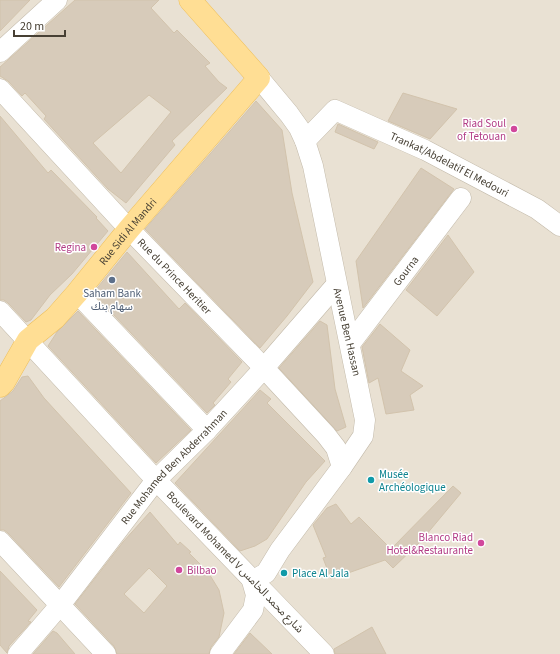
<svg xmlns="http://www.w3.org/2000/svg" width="560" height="654" font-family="'Source Sans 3','Noto Sans Arabic',sans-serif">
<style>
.residential{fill:#e9e1d3}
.building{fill:#d7cbba;stroke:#d2c3ac;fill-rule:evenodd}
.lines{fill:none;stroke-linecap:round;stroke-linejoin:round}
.minor-casing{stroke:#c3baaa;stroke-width:21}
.major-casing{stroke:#eebf5a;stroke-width:23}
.minor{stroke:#fff;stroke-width:20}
.major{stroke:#ffde94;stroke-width:22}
.hotel-dot{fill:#d1479c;stroke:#fff;stroke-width:1.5}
.service-dot{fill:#5c6f8a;stroke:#fff;stroke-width:1.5}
.culture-dot{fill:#0f9aa8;stroke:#fff;stroke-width:1.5}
.labels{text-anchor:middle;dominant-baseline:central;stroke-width:3;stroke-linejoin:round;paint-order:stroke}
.hotel-label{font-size:11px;fill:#b23c85;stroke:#fff;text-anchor:end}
.street-label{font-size:11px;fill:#474034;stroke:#fff}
.service-label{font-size:11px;fill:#4e5e75;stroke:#fff}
.culture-label{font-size:11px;fill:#0d838f;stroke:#fff;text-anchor:start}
</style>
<rect width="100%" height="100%" fill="#f4efe5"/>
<!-- residential -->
<path class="residential" d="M0,0H560V654H0Z"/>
<!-- building -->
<path class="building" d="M0,0H30L0,31Z
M75,0H159L151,8L174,33L177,30L210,63L205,66L219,82L227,88L172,141L175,145L126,203L108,189L96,176L44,119L46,116L35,104L25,93L22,96L8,81L0,76V67ZM149,95L171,112L121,173L93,143Z
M403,93L457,109L430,139L388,121Z
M256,101L282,130L292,193L313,282L287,316L260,348L145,229Z
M0,116L48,173L51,170L97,217L96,218L108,231L72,274L50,295L31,320L26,322L8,303L4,300H0Z
M338,124L378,142L374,149L335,132Z
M421,168L454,189L363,308L356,261Z
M448,235L474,272L437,316L406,290Z
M127,252L179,309L185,303L242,362L228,379L231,382L213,403L215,405L207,413L93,293Z
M78,311L191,430L156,463L48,346L57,332Z
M320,321L327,325L335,389L346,427L337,431L279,368Z
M380,324L410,350L401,371L423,386L410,395L414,410L386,414L378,378L369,383L362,347Z
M28,376L44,398L131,493L59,587L8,533L4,530H0V401L13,391L22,377Z
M260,390L271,399L267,403L325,461L306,482L267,539L255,546L240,551L175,483Z
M453,486L461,493L421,541L393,568L385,560L331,579L323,558L326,557L313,525L327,508L336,504L351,524L359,517L391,549Z
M150,512L178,545L180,542L191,552L189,553L208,572L219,590L224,613L219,637L211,647L209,654H117L114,646L75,604L123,542ZM149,568L167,586L144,613L124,594Z
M0,571L37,610L28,621L31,622L9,646L7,653L0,645Z
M372,627L386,654H335L334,649Z
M53,631L57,633L75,654H33Z
M250,633L272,654H234Z"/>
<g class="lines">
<defs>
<g id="minor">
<path d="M0,52L57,0"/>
<path id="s1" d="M0,89L129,229L264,368L326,435L336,448L342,467"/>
<path id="s2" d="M305,141L335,110L425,150L537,209L560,226"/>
<path d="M77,293L207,430"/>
<path d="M0,311L156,480L324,654"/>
<path id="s3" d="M350,344L461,198"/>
<path d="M0,541L106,654"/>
<path id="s4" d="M18,654L61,604L156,480L207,430L264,368L336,285"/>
<path d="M220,654L253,610L256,595L252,581L266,573L280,550L342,467L363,436L365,420L313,166L305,141L299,128L289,114L259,78"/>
</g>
<g id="major">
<path id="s5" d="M0,386L4,382L28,340L55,318L77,293L129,229L259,78L190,0"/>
</g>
</defs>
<!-- minor casing -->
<use href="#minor" class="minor-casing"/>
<!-- major casing -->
<use href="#major" class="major-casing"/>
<!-- minor -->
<use href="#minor" class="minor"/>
<!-- major -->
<use href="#major" class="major"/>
</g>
<!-- markers -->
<g class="hotel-dot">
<circle cx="514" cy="129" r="4"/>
<circle cx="94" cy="247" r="4"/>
<circle cx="481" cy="543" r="4"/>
<circle cx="179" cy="570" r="4"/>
</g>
<circle class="service-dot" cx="112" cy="280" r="4"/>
<g class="culture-dot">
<circle cx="371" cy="480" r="4"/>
<circle cx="284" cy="573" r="4"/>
</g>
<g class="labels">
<!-- hotel labels -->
<g class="hotel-label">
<text x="506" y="123">Riad Soul<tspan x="506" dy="13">of Tetouan</tspan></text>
<text x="86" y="247">Regina</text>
<text x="473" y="537">Blanco Riad<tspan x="473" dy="13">Hotel&amp;Restaurante</tspan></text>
<text x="187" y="570" text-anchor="start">Bilbao</text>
</g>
<!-- street labels -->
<g class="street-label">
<text stroke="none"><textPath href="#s2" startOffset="170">Trankat/Abdelatif El Medouri</textPath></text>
<text stroke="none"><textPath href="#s5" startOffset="202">Rue Sidi Al Mandri</textPath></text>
<text stroke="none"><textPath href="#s3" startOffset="92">Gourna</textPath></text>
<text stroke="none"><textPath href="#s1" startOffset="256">Rue du Prince Heritier</textPath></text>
<text transform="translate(347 332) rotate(77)">Avenue Ben Hassan</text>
<text stroke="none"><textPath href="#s4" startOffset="244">Rue Mohamed Ben Abderrahman</textPath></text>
<text transform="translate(235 562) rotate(46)">Boulevard Mohamed V شارع محمد الخامس</text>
</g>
<!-- service labels -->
<g class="service-label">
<text x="112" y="293">Saham Bank<tspan x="112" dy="13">سهام بنك</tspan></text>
</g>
<!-- culture labels -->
<g class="culture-label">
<text x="379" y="474">Musée<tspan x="379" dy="13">Archéologique</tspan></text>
<text x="292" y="573">Place Al Jala</text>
</g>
</g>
<!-- scale -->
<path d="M14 30v6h51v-6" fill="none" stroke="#474034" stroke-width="2"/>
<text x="20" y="30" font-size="12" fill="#474034" stroke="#ffffff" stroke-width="3" paint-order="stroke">20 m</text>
</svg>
